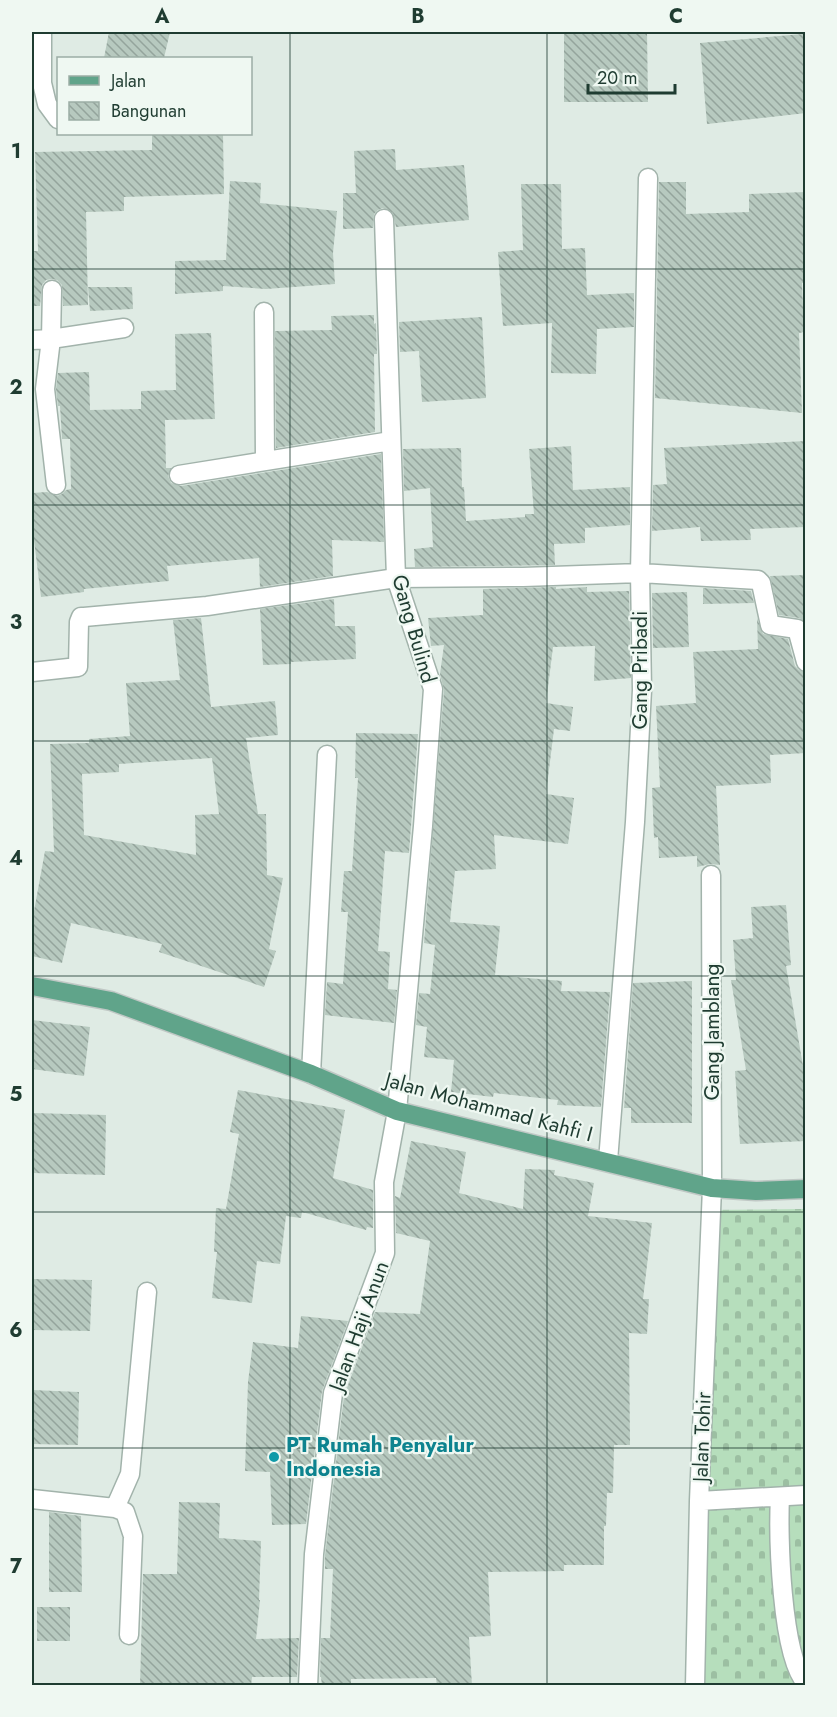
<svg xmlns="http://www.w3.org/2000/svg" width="837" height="1717" font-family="Jost,sans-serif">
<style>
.cemetery{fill:url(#cemetery-stones)}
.building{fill:url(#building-back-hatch);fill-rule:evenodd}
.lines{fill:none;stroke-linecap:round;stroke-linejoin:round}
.minor-casing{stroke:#a2b3ab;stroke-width:21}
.major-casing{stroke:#c0c8c5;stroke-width:21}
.minor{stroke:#fff;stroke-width:18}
.major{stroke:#60a48a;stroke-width:18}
.grid{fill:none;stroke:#1f3c31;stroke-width:1.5;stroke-opacity:0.55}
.culture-dot{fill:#0f9aa8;stroke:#eff8f2;stroke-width:2}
.labels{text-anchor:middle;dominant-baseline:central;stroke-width:4.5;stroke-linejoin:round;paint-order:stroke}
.street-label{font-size:21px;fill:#1f3c31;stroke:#eff8f2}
.culture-label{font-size:21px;font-weight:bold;fill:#0d838f;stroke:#eff8f2;text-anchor:start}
.neatline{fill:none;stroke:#1f3c31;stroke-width:2}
.grid-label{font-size:20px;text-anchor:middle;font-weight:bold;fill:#1f3c31}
</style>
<defs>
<pattern id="cemetery-stones" width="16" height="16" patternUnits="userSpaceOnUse" patternTransform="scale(1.5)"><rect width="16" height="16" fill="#b6debc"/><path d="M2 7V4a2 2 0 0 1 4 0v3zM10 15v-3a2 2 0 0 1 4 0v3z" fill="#9cbfa2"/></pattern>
<pattern id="building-back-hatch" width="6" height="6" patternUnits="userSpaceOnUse" patternTransform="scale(1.5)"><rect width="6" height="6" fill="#b7c9bf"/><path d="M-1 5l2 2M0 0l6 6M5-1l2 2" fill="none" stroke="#94a49c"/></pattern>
</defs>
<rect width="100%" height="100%" fill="#dfebe4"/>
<!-- cemetery -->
<path class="cemetery" d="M805,1209V1685L697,1686L705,1210Z"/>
<!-- building -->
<path class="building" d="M109,32H170L164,58H104Z
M564,32H647L648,102H564Z
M803,34L806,113L707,124L700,43Z
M152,134H223L224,194L124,197V211L86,212L88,305L63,306L62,285L57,280L52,279L46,280L42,285L40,306H32V251H38L35,152L152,150Z
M395,149L396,170L464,165L469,220L396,227L393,213L383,208L378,210L374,214L373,228L343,229V193H356L354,151Z
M230,181L261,183L260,203L337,211L333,253L335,284L266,289L223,286V291L175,294V261L226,260Z
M659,182H686V214L749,212V194L806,192V283H802L804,332L799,333L802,413L655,398Z
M521,184H561L562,249L585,248L587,295L634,293V327L597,329L596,374L551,373L552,323L503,326L498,252L523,250Z
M88,287H132L133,309L90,311Z
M374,315V324L376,323L377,354H374L375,432L276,448L275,331L332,330L331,316Z
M482,317L486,398L422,402L419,351L400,352L399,322Z
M211,333L215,419L165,420L166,468H171L168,476L171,483L181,486L381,454L384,542L332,540L333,576L260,587L259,558L167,566L169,581L84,589V592L41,597L34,540L32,541V493L47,492L57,496L62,494L66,490L71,489L70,439H62L60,406H58L56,389L58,373L89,372L90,410L141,409V391L176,390L175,334Z
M806,441V527L750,529L751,540L701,541L700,527L652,531L653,485L667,484L664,448Z
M571,446L573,490L630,487V525L585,528V543L554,544L555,565L415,567L414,549L433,547L430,488L404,491L403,449L461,448L462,487H464L466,521L525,517V514H534L529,449Z
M806,575V622L799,618L779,615L770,576Z
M556,587V589L587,587V592L629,591L631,678L594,681L595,646L553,647L546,703L573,707L570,731L554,729L546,794L574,798L568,844L494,835L496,869L455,871L450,922L500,926L495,975L562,981L561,991L610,992L601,1107L557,1105L558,1100L494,1093L493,1097L451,1092L454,1060L424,1057L427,1027L416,1025L419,993L430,994L435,945L424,943L444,690L440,674L444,645L431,646L428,618L483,615V589Z
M703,588L751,591L754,603L703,604Z
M687,592L689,647L653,648L652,593Z
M334,599L335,626H355L356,659L291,662V664L263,665L260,609Z
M201,618L211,707L275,701L278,735L246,738L258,814H266L267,875L283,878L269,949L276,951L264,987L159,952L162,944L71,923L62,963L32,956V922L45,851L54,852L50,744L89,743V739L130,736L126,683L180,680L173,620ZM212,758L219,814L195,815L196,855L84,835L82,774L119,772V764Z
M757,618L763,634L788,639L795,666L799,670L806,673V753L770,755L771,783L716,786L720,865L710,864L697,867V856L659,858L658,837L654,838L652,788L660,787L656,706L696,703L693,652L758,649Z
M356,733L418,734L409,853L385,851L378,951L390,952L388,989L397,990L394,1023L325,1015L327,982L343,984L348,912H341L344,871H352L358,778H355Z
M786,905L791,965L786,966L803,1066L806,1065V1141L740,1144L735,1071L746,1070L731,980H736L733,940L753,938L751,907Z
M692,981V1123H631V1108H624L633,983Z
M32,1020L90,1027L84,1076L32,1069Z
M238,1090L345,1110L333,1178L373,1190V1228L367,1227L366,1230L302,1212L301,1218L286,1216L280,1264L257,1261L252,1303L212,1298L217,1252H214L216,1208L226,1209L239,1134L230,1132Z
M32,1113L106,1115L105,1175L32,1173Z
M411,1141L466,1152L459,1193L523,1209L525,1169L555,1170L554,1175L594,1183L588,1216L652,1223L643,1299H649L647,1334L629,1333L630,1445H614L613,1493H607L606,1526H604V1565H564V1571L488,1572L491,1636L469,1637L472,1686H437L436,1678L351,1679V1686H322L321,1677H320L321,1638H330L333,1569H325V1555L344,1396L375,1312L420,1314L430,1241L396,1233L395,1196L400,1198Z
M32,1279L92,1280L90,1331L32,1330Z
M301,1316L348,1321L322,1391L306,1524L272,1525L270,1472L245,1471L248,1382L253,1342L298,1348Z
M32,1390L79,1392L78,1445L32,1444Z
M179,1502L220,1503L219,1538L261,1541L259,1600H260L256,1639L299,1638L297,1677H252L251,1686H140L143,1574H177Z
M49,1512L81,1516L82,1592H49Z
M37,1607H70V1641H37Z"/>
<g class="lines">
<defs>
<path id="minor" d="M42,32V83L47,104L58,119
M52,290L51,339L45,389L56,485
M264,312L265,461
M32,340L51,339L124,328
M179,475L391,441
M32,672L78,667L79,622L81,617H84L207,606L396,578L523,577L640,573L758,580L761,583L770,625L797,629L806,662
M311,1074L327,755
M608,1161L635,822L642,690L640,573L648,178
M780,1497C778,1535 781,1656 806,1683
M32,1499L115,1508L125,1512L133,1536L129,1635
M699,1501L806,1495
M115,1508L130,1474L147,1292
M308,1686L314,1554L333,1393L385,1253L384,1182L397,1111L423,826L433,689L396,578L384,219
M695,1686L699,1501L712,1188L711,875"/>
<path id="major" d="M32,986L111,1001L311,1074L397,1111L712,1188L756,1191L806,1189"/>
</defs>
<!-- minor casing -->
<use href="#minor" class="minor-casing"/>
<!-- major casing -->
<use href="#major" class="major-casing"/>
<!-- minor -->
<use href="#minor" class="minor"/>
<!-- major -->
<use href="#major" class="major"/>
</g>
<!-- grid -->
<path class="grid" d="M290,32V1686M547,32V1686M32,269H806M32,505H806M32,741H806M32,976H806M32,1212H806M32,1448H806"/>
<!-- markers -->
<circle class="culture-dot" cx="274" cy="1457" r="6"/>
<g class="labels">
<!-- street labels -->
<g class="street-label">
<text transform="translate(414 629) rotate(74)">Gang Bulind</text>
<text transform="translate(640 670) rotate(-90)">Gang Pribadi</text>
<text transform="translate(712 1032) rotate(-90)">Gang Jamblang</text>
<text transform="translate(489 1107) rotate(15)">Jalan Mohammad Kahfi I</text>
<text transform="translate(359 1326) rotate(-70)">Jalan Haji Anun</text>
<text transform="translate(702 1437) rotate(-88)">Jalan Tohir</text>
</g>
<!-- culture labels -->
<g class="culture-label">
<text x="286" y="1445">PT Rumah Penyalur<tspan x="286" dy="24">Indonesia</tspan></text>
</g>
</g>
<!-- border -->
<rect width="837" height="1717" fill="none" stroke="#eff8f2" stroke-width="66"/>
<!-- legend -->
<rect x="57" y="57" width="195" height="78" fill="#eff8f2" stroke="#9cada5" stroke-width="1.5"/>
<rect x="69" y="76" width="30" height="9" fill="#60a48a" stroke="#9cada5" stroke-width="1.5"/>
<text x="111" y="87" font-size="18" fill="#1f3c31">Jalan</text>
<rect x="69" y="102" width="30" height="18" fill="url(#building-back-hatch)" stroke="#9cada5" stroke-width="1.5"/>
<text x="111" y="117" font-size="18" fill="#1f3c31">Bangunan</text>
<!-- scale -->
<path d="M588 84v9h87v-9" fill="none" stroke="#1f3c31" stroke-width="3"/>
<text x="597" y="84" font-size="18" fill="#1f3c31" stroke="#eff8f2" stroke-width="4.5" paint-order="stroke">20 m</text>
<rect x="33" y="33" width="771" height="1651" class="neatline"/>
<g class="grid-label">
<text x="162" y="23">A</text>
<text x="418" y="23">B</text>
<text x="676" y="23">C</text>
<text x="16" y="158">1</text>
<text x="16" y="394">2</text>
<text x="16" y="629">3</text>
<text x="16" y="865">4</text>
<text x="16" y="1101">5</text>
<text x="16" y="1337">6</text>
<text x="16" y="1573">7</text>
</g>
</svg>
